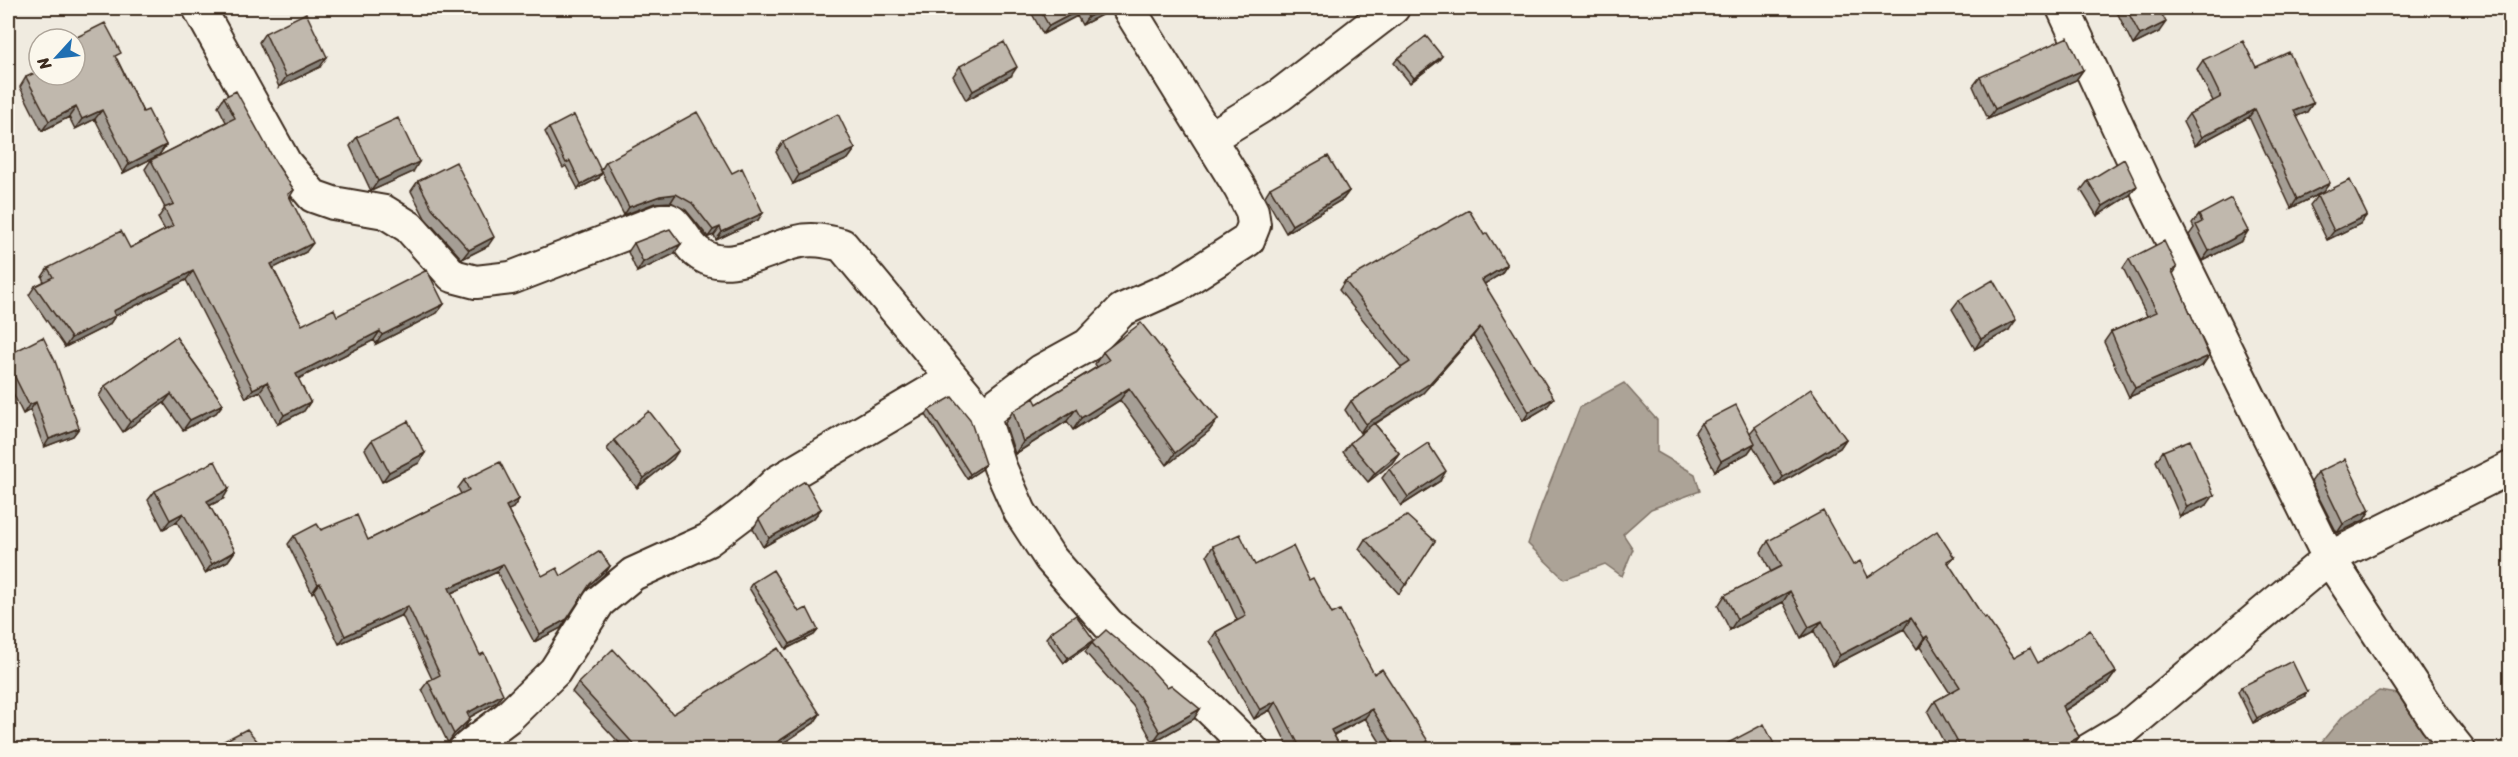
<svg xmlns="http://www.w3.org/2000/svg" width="2518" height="757" font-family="Sriracha,sans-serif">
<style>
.water{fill:#aca397;stroke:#7f7367;stroke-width:1.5}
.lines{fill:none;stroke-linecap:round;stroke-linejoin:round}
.minor-casing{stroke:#3b2a1e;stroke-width:36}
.minor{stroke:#fbf7ec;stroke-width:32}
.wall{fill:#a59e95;stroke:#3b2a1e;stroke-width:1.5}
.shaded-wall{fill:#868179;stroke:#3b2a1e;stroke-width:1.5}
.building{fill:#c0b8ad;stroke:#3b2a1e;stroke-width:1.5}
</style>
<rect width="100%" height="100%" fill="#f0ebe0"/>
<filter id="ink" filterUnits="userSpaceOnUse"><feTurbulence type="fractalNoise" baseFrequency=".0167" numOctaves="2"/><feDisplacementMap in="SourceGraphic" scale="12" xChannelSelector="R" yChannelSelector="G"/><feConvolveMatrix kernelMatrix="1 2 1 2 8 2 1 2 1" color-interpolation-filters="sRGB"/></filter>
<g filter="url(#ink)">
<!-- water -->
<path class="water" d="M1624,383L1657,420V452L1695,474L1700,491L1651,509L1623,534L1633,549L1622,576L1605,564L1564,579L1528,544L1541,506L1580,407Z
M2379,691L2398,694L2437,749L2315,750L2342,717Z"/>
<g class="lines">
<defs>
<path id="minor" d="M199,8L285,163L313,196L333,203L385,212L409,227L453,276L476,282L511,278L661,220H670C681,229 687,244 697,252C726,276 766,249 796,242C812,238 826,241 842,245L983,415L1000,467L1020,512L1050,558L1108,624L1209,708L1252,750
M2063,8L2151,198L2329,558L2436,721L2459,750
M1210,138L1280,95L1393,8
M983,415L1041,371L1088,345L1122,310L1178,285L1248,240L1254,225L1252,211L1240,188L1129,9
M464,750L508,717L555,671L599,602L633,574L708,540L749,509L777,482L952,379
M2089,750L2126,728L2329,558L2510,468"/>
</defs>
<!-- minor casing -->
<use href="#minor" class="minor-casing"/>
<!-- minor -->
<use href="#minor" class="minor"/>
</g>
<!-- wall -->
<path class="wall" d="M1035,8H1113L1111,10L1082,25L1077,16L1043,34L1031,12Z
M2115,8H2158L2159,32L2133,45Z
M265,33L320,67L279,87L259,42Z
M1442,56L1438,61L1410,83L1394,63L1398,58Z
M117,59L143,112L166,145L159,155L123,173L95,119L75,129L69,117L42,131L20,87L26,77Z
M2203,60L2256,67L2313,103L2307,112L2297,116L2323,192L2291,208L2249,117L2195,146L2183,122L2189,114L2213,101L2197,69Z
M960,66L1011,76L966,100L953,76Z
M2083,70L2076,80L1988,119L1973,86L1980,77Z
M224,97L276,163L294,190L290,197L306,252L273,268L302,325L337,316L444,304L437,313L376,344L374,340L298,379L310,402L304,411L278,424L260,391L246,398L186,280L115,316L109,325L65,347L29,295L35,286L44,282L42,277L48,268L130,248L165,230L158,218L165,208L145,169L151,160L226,122L218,106Z
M549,128L599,178L578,189L566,166L563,168L545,132Z
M357,137L413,172L371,191L350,146Z
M783,142L855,149L848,159L793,184L776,152Z
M606,162L758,220L716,240L714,235L708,237L686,210L671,202L655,203L624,215L601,170Z
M418,181L488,246L462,259L425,218L411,191Z
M2088,181L2130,195L2097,216L2081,190Z
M1270,188L1349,191L1343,199L1286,233L1265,196Z
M2317,196L2360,224L2327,240L2310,205Z
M2199,215L2242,241L2202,261L2189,235L2194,228L2192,224Z
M1484,235L1507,265L1501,274L1484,284L1547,407L1523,421L1473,336L1423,393L1375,424L1399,453L1392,463L1368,482L1343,452L1350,443L1368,428L1360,433L1345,410L1351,401L1402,368L1339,290L1345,281Z
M634,243L674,254L637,272L628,252Z
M2129,259L2177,268L2173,274L2209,356L2202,366L2129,397L2104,342L2111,332L2147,316L2123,268Z
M1959,300L2009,330L1975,349L1952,309Z
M176,337L223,404L216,413L183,430L164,403L123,432L99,396L105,386Z
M1103,352L1218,419L1209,431L1167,465L1120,400L1073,430L1067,421L1015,454L1005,423L1013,411L1037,404L1097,367L1095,364Z
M8,355L79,428L73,436L44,447L30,410L23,414L8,383Z
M929,410L982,469L967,479L926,415Z
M1701,423L1750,433L1755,427L1846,439L1840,448L1776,486L1753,446L1748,453L1715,471L1695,432Z
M372,440L419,463L382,482L365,449Z
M614,440L673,459L637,488L607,449Z
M2163,451L2207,505L2180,517L2156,461Z
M1389,469L1440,481L1401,506L1382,478Z
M2318,472L2370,510L2364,520L2337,533L2311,482Z
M464,480L519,499L513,508L508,510L542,576H561L610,566L604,575L585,591L561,628L534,642L497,572L451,593L497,702L470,717L465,727L448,743L422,689L428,681L432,679L402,615L339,644L314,591L312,593L288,544L294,536L321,530L368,540L461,494L458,488Z
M155,491L223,499L209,506L235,551L228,561L205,573L177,522L163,529L148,500Z
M821,509L814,518L763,547L753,529L759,519Z
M1365,539L1435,541L1399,594L1359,549Z
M1768,541L1853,565L1868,577L1954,557L1948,564L1984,618L2014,657L2038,663L2116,672L2108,683L2064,711L2079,737L2071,748L2068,750H1948L1928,712L1935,701L1950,693L1920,647L1917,649L1904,629L1832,666L1814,631L1801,638L1783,602L1730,630L1718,606L1725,595L1771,572L1761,552Z
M1213,546L1255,565L1309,580L1374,674L1422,750H1385L1365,718L1334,735L1342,750H1290L1270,710L1254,719L1210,641L1216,632L1237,620L1207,555Z
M752,583L799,612L818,630L814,635L786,649L749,588Z
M1050,633L1094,640L1090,645L1064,663L1046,638Z
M1092,643L1194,719L1153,742L1133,706L1085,652Z
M578,683L673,714H820L814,723L773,750H626L572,692Z
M2241,687L2304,697L2253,723L2238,692Z
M1726,744L1777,750H1723Z"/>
<!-- shaded-wall -->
<path class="shaded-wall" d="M1083,8L1077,16L1043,34L1049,26Z
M1105,8H1113L1111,10L1082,25L1088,17Z
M2166,22L2159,32L2133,45L2140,35Z
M1442,56L1438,61L1410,83L1414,78Z
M327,57L320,67L279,87L286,77Z
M1017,67L1011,76L966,100L973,91Z
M2083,70L2076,80L1988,119L1995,109Z
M2313,103L2307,112L2288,120L2294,111Z
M76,107L69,117L42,131L49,121Z
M2255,109L2249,117L2195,146L2202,137Z
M102,110L95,119L75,129L82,119Z
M166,145L159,155L123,173L129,164Z
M855,149L848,159L793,184L799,175Z
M419,162L413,172L371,191L378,181Z
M602,173L599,178L578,189L581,184Z
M2330,183L2323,192L2291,208L2297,199Z
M2137,186L2130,195L2097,216L2103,206Z
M1349,191L1343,199L1286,233L1292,225Z
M676,194L671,202L655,203L624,215L629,207L660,196Z
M763,213L758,220L716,240L722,232Z
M2367,215L2360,224L2327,240L2334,231Z
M720,227L714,235L708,237L713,230Z
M2248,231L2242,241L2202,261L2209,251Z
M494,237L488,246L462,259L469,250Z
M313,243L306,252L264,273L271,264Z
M681,244L674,254L637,272L643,262Z
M1507,265L1501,274L1476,289L1482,280Z
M193,271L186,280L115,316L109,325L65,347L71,338L113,311Z
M444,304L437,313L376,344L382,335Z
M2016,320L2009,330L1975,349L1981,339Z
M1480,327L1473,336L1423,393L1360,433L1366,424Z
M380,331L374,340L290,383L296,374Z
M2209,356L2202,366L2129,397L2135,388Z
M267,382L260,391L246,398L253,389Z
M1129,388L1120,400L1073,430L1081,418Z
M171,394L164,403L123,432L130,422Z
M1554,398L1547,407L1523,421L1529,412Z
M36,402L30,410L23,414L29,405Z
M310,402L304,411L278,424L284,415Z
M223,404L216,413L183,430L190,420Z
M1076,409L1067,421L1015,454L1023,442Z
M1218,419L1209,431L1167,465L1175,453Z
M79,428L73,436L44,447L49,439Z
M1846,439L1840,448L1776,486L1783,477Z
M1755,443L1748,453L1715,471L1721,461Z
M679,450L673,459L637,488L644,478Z
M425,453L419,463L382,482L389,472Z
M1399,453L1392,463L1368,482L1375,473Z
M985,464L982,469L967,479L970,474Z
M1446,471L1440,481L1401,506L1408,497Z
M229,489L223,499L200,510L207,501Z
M2214,495L2207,505L2180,517L2187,507Z
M519,499L513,508L500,514L506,506Z
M821,509L814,518L763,547L769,538Z
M2370,510L2364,520L2337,533L2343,524Z
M183,513L177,522L163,529L170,520Z
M235,551L228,561L205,573L212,564Z
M503,564L497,572L443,597L449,588Z
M610,566L604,575L584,592L590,584Z
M320,583L314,591L312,593L318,584Z
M1790,591L1783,602L1730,630L1737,619Z
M408,606L402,615L339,644L345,636Z
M1911,618L1904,629L1832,666L1840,655Z
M567,619L561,628L534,642L540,634Z
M1822,621L1814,631L1801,638L1809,627Z
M818,630L814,635L786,649L790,644Z
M1927,636L1920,647L1917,649L1924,638Z
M1094,640L1090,645L1064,663L1068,658Z
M2116,672L2108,683L2054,717L2062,706Z
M2307,692L2304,697L2253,723L2257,718Z
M503,694L497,702L461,722L467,713Z
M1276,701L1270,710L1254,719L1260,710Z
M1200,709L1194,719L1153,742L1160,732Z
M1372,709L1365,718L1325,739L1331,730Z
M820,714L814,723L773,750H766Z
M470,719L465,727L448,743L454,734Z
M2079,737L2071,748L2068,750H2056Z
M1428,741L1422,750H1415Z"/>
<!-- building -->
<path class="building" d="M1039,8H1083L1049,26Z
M1083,8H1105L1088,17Z
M2126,8H2158L2166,22L2140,35Z
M306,13L327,57L286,77L265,33Z
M105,23L121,53L115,56L143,112L148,110L166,145L129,164L102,110L82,119L76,107L49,121L26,77L39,71V75H75V39H73Z
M1426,36L1442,56L1414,78L1398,58Z
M2068,37L2083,70L1995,109L1980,77Z
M2243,41L2256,67L2289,52L2313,103L2294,111L2330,183L2297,199L2255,109L2202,137L2189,114L2221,97L2203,60Z
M1004,42L1017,67L973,91L960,66Z
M236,91L276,163L294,190L288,194L313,243L271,264L302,325L334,309L337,316L427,270L444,304L382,335L380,331L296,374L310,402L284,415L267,382L253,389L193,271L113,311L115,316L71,338L35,286L53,277L48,268L121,231L130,248L173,226L164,208L174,204L151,160L235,118L224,97Z
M697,112L732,173L742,168L763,213L722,232L720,227L713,230L692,203L676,194L660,196L629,207L606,162Z
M838,114L855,149L799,175L783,142Z
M574,115L602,173L581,184L570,161L566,163L549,128Z
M398,118L419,162L378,181L357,137Z
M1328,156L1349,191L1292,225L1270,188Z
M2124,159L2137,186L2103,206L2088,181Z
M456,162L494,237L469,250L432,208L418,181Z
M2350,180L2367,215L2334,231L2317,196Z
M2231,198L2248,231L2209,251L2196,225L2202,222L2199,215Z
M1469,210L1484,235L1487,233L1507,265L1482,280L1554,398L1529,412L1480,327L1429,384L1366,424L1351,401L1410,362L1345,281Z
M670,229L681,244L643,262L634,243Z
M2164,241L2177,268L2172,271L2209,356L2135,388L2111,332L2157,312L2129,259Z
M1993,280L2016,320L1981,339L1959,300Z
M1141,323L1218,419L1175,453L1129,388L1081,418L1076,409L1023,442L1013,411L1034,398L1037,404L1109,360L1103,352Z
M43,337L55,361L79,428L49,439L36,402L29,405L8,363V355Z
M176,337L223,404L190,420L171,394L130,422L105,386Z
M1811,389L1846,439L1783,477L1755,427Z
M952,397L970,419L985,464L970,474L929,410Z
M1736,405L1755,443L1721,461L1701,423Z
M649,411L679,450L644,478L614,440Z
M408,421L425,453L389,472L372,440Z
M1374,423L1399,453L1375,473L1350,443Z
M2190,440L2214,495L2187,507L2163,451Z
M1428,443L1446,471L1408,497L1389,469Z
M2345,459L2370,510L2343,524L2318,472Z
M215,461L229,489L207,501L235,551L212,564L183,513L170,520L155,491Z
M500,462L519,499L506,506L542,576L557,568L561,576L600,551L610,566L590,584L567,619L540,634L503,564L449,588L480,655L484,653L503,694L467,713L470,719L454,734L428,681L440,675L408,606L345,636L320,583L318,584L294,536L317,524L321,530L357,515L368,540L469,490L464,480Z
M805,481L821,509L769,538L759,519L795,487Z
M1823,511L1853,565L1860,561L1868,577L1937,531L1954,557L1947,561L1984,618L1986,617L2014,657L2030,648L2038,663L2090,630L2116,672L2062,706L2079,737L2056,750H1962L1935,701L1960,687L1927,636L1924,638L1911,618L1840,655L1822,621L1809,627L1790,591L1737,619L1725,595L1782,566L1768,541Z
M1407,516L1435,541L1406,585L1365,539Z
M1240,534L1255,565L1293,546L1309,580L1313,578L1332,614L1340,610L1374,674L1382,669L1428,741L1415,750H1397L1372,709L1331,730L1342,750H1306L1304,745L1300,747L1276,701L1260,710L1216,632L1246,616L1213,546Z
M773,570L799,612L807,608L818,630L790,644L752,583Z
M1076,615L1094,640L1068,658L1050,633Z
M1106,630L1147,665L1167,687L1171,685L1200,709L1160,732L1139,696L1092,643Z
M778,648L820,714L767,749V750H639L578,683L613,649L673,714Z
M2292,661L2307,692L2257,718L2241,687Z
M1764,724L1777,750H1729L1726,744Z
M247,729L265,750H207Z"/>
</g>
<!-- margin -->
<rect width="2518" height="757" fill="none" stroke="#fbf7ec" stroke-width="30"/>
<rect x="15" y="15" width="2488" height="727" fill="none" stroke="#3b2a1e" stroke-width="2" filter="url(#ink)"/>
<!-- north arrow -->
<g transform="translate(57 57) rotate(243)"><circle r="28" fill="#fbf7ec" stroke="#aea59a" stroke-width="1.5"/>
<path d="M0-4.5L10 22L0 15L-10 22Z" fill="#1f6fb2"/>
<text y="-9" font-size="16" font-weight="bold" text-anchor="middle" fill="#3b2a1e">N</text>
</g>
</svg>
